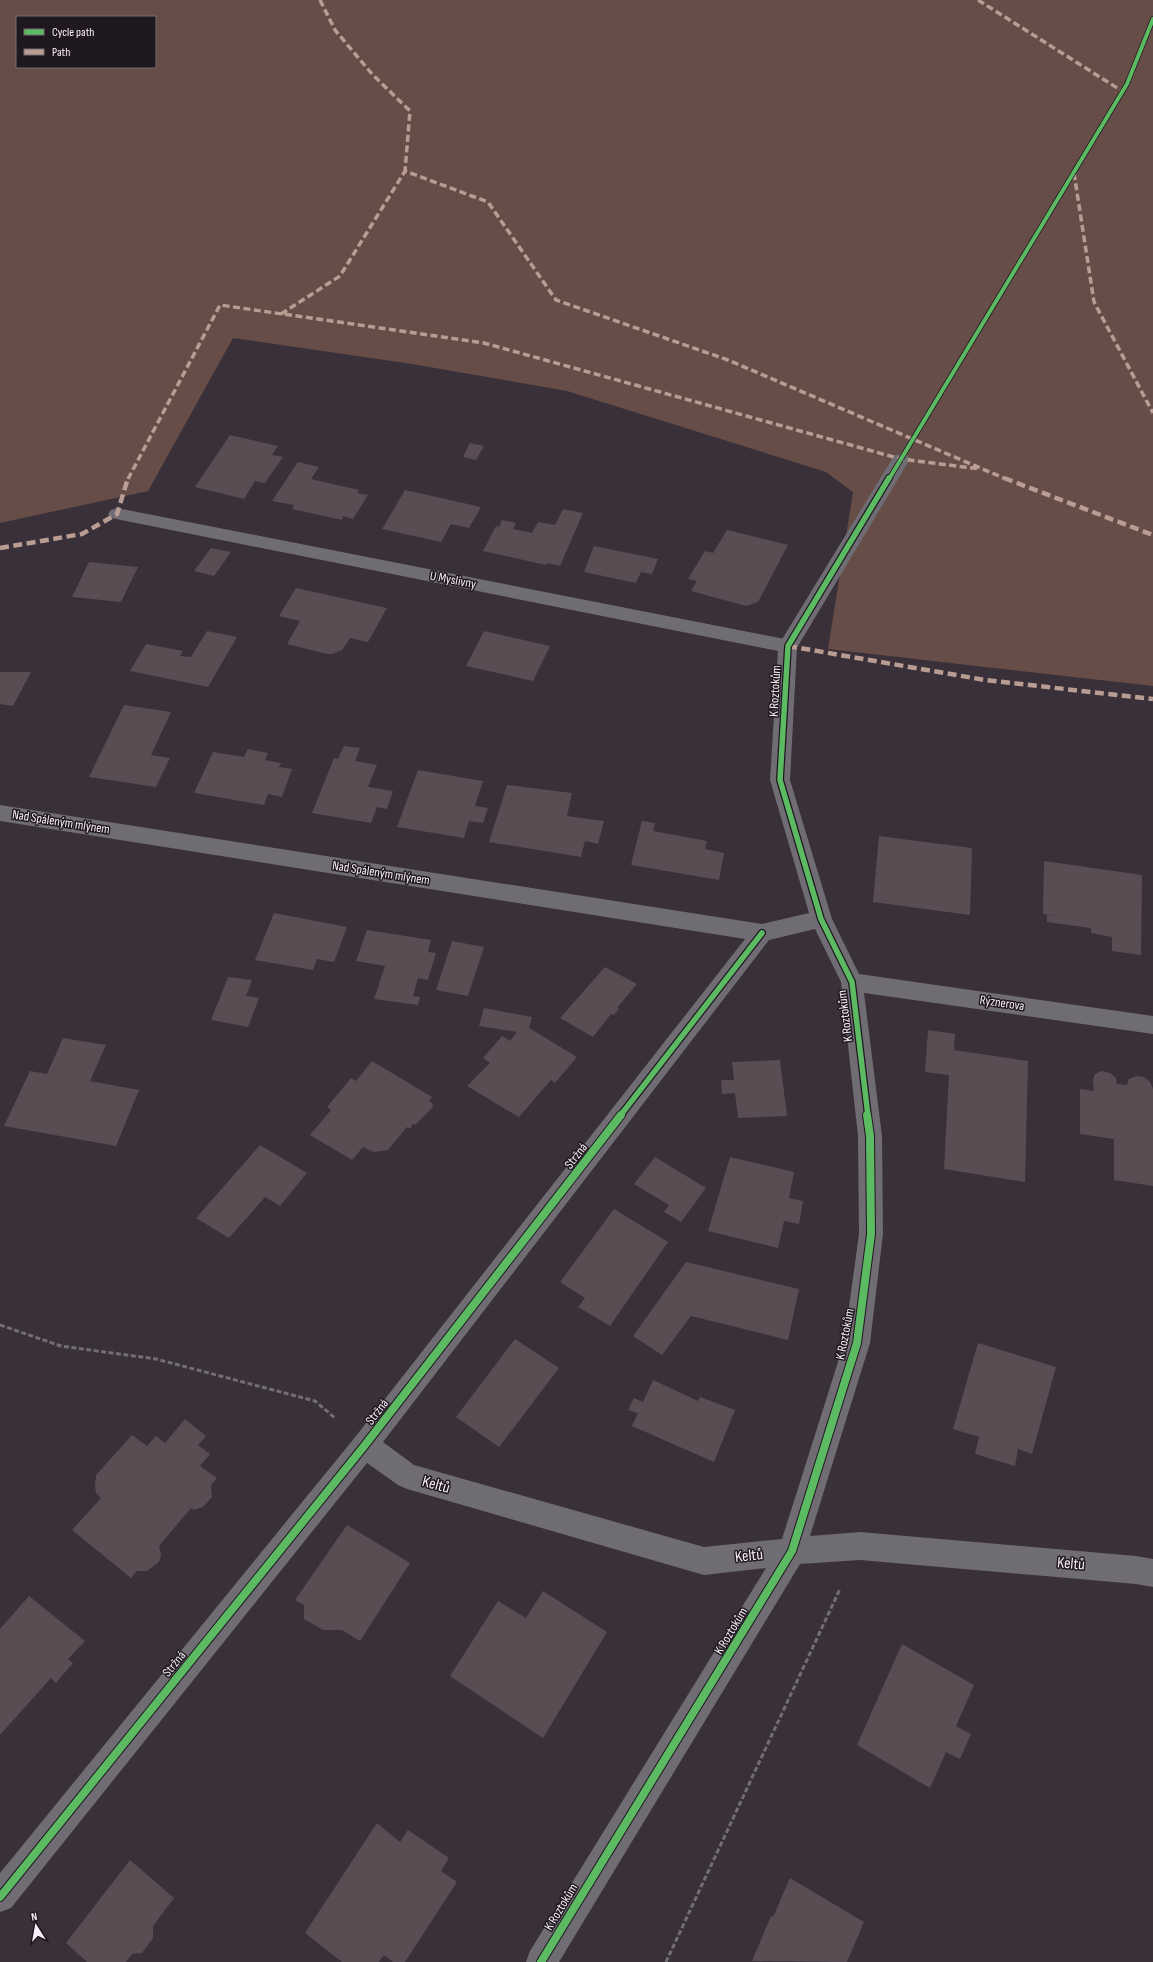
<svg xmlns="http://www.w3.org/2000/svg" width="1153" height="1962" font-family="'Sofia Sans Condensed',sans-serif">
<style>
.green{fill:#664d47;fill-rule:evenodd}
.building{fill:#594d53}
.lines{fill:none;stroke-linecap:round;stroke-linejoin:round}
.path{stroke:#716e74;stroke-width:3;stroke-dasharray:5 2.5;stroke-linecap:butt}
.service{fill:#6f6c74;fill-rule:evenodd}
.minor{fill:#6f6c74;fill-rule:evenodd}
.quiet-far1{stroke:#b99d93;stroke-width:3.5;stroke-dasharray:7 3.5;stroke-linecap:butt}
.quiet{stroke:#b99d93;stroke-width:4.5;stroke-dasharray:9 4.5;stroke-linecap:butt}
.cycleway-far2-casing{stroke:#1f181f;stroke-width:5.5}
.cycleway-far1-casing{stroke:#1f181f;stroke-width:8}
.cycleway-casing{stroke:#1f181f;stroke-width:10}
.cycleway-far2{stroke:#5cba63;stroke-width:4}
.cycleway-far1{stroke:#5cba63;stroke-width:5.5}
.cycleway{stroke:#5cba63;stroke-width:8}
.labels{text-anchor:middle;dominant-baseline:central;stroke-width:3;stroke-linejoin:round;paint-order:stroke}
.street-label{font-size:13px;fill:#f9eef9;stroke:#1f181f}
.near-street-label{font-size:16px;fill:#f9eef9;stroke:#1f181f}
</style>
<rect width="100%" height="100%" fill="#393039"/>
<!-- green -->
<path class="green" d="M0,0H1153V686L828,649L853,492L826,472L567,391L412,364L233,338L148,491L0,523ZM17,17H155V67H17Z"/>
<!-- building -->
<path class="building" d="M230,435L278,446L272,455L283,457L265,483L255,481L244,499L195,487Z
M470,443L484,446L476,460L463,457Z
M298,462L319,467L311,479L359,490L357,493L368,495L353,519L343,516L342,520L292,509L294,505L272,501Z
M405,490L481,507L469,528L451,524L441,542L382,529Z
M563,509L583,513L560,566L547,563L546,565L483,551L496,526L499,527L502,520L516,523L513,529L532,533L538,522L555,525Z
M727,530L788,545L758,602L746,606L691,591L697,581L688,579L705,551L713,553Z
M594,546L658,559L652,574L641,572L636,583L584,572Z
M211,548L231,552L214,576L194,571Z
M89,562L138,567L121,602L72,597Z
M296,588L387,608L368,642L350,638L342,650L332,654H327L287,644L300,621L279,616Z
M207,631L237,637L208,687L130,671L146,644L183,651L180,656L191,657Z
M484,631L550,646L533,681L466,666Z
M0,672H31L13,706L0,704Z
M124,705L171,712L151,755L170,758L156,787L89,777Z
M344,746L360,748L355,761L377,765L368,787L393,791L387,809L377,807L371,823L312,813L334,758L338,759Z
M248,749L268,753L265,760L281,763L279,767L292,769L282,797L268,794L264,805L194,793L213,752L244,757Z
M418,770L483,781L475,806L488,808L483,823L469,821L464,838L397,827Z
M507,785L572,793L567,816L604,821L598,844L585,841L581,857L489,842Z
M642,821L655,823L653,831L707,841L705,849L724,853L719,880L631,865Z
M879,836L972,848L970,915L873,902Z
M1044,861L1142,875L1141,955L1112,951V937L1091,933V928L1047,922V915L1061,916L1043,914Z
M274,913L347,927L334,962L317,959L313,970L255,960Z
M367,930L431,940L428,952L436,953L428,980L418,978L413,996L420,997L418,1005L374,999L385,966L356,961Z
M452,941L484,947L468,996L436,990Z
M605,967L637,984L617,1008L619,1009L614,1015L611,1014L593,1037L560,1018Z
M228,977L252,980L246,996L259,998L248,1027L211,1020Z
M484,1008L532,1017L529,1028L577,1057L555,1083L551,1080L519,1117L467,1086L490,1063L483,1058L502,1036L510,1041L517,1032L479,1026Z
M928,1030L955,1034L954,1050L1028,1061L1025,1182L944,1169L949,1075L925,1072Z
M63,1038L106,1045L90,1081L139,1090L116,1146L4,1126L30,1071L47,1074Z
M780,1060L787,1116L738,1118L735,1093L722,1094L721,1080H734L732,1062Z
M372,1061L432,1097L429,1101L432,1103L433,1107L415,1125L413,1124L410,1129L407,1127L388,1150L374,1152L363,1147L352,1160L310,1135L331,1110L327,1107L351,1078L356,1081Z
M1101,1071L1110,1073L1116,1078L1117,1084L1127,1085L1129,1079L1137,1076L1144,1077L1150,1082L1153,1089V1186L1114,1180V1139L1080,1134V1089L1094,1091L1093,1080L1095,1074Z
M260,1145L307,1173L280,1206L265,1197L229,1238L196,1218Z
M655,1157L706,1188L681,1222L664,1212L669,1205L634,1184Z
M730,1157L794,1172L789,1198L803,1201L799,1224L784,1221L778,1248L708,1231Z
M614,1209L668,1242L610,1326L578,1307L585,1298L560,1282Z
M686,1262L799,1289L788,1340L691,1316L662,1355L633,1336Z
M515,1339L559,1368L499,1447L456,1417Z
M978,1343L1056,1367L1032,1454L1018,1449L1015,1466L975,1454L979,1437L953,1429Z
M653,1380L698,1401L700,1397L735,1410L714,1462L632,1426L638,1413L628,1410L634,1398L643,1402Z
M185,1419L206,1436L198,1445L210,1454L200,1466L217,1478L211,1485L212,1497L203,1507L194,1510L191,1508L159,1546L161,1555L159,1562L147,1571H137L131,1578L72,1530L101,1498L96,1493L95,1486L96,1475L132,1435L147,1446L156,1436L165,1443Z
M347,1525L410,1563L360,1641L342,1630H323L304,1619V1605L295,1600Z
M543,1591L607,1632L543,1738L450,1676L498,1601L526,1618Z
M29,1596L85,1641L68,1659L73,1663L56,1683L51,1678L0,1735V1629Z
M902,1644L974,1685L956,1726L971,1734L960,1759L946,1752L930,1788L857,1745Z
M377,1823L400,1842L408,1830L449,1858L441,1871L457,1882L405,1962H393L384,1955L379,1962H342L305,1933Z
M130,1860L174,1898L153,1926V1938L142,1953L132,1954L126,1962H87L66,1943Z
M790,1878L864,1922L847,1962L752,1961L771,1916L773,1917Z"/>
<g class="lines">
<!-- path -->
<path class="path" d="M0,1325L61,1346L156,1359L315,1401L335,1418
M666,1962L840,1589"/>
<!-- service -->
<path class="service" d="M901,454L907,455L910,459L795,651L788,653L781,651L779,646L781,641L892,459L895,455Z"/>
<!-- minor -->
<path class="minor" d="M117,508L795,641L797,646L790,780L832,919L859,974L1153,1016V1034L864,993L882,1136L883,1234L870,1343L810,1536L860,1532L1136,1556L1153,1559V1587L1136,1584L860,1560L800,1564L559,1962H526L530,1951L766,1568L704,1575L407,1489L398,1485L367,1463L11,1908L0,1912V1873L356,1436L745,939L0,821V805L762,924L809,913L770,780L778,651L111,518L108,514L111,510ZM815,929L841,982L858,1136L859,1234L844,1343L782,1539L704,1547L414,1465L383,1442L769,940Z"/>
<!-- quiet-far1 -->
<path class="quiet-far1" d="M320,0L335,30L372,74L410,111L405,171L488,202L556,300L728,360L1006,479
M978,0L1122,91
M1074,173L1094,302L1153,413
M281,314L340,276L405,171
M128,479L220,305L484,343L901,459L980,469"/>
<!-- quiet -->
<path class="quiet" d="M1004,478L1153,535
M0,548L82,534L117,514L128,478
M788,646L985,680L1153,699"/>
<defs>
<path id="cycleway-far2" d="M889,479L1127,84L1153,19"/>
<path id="cycleway-far1" d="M620,1116L762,933
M868,1116L852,982L821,919L780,780L788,646L889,478"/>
<path id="cycleway" d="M0,1897L365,1445L621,1115
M541,1962L792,1551L857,1343L871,1234L870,1136L867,1115"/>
</defs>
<!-- cycleway-far2 casing -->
<use href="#cycleway-far2" class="cycleway-far2-casing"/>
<!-- cycleway-far1 casing -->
<use href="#cycleway-far1" class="cycleway-far1-casing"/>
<!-- cycleway casing -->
<use href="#cycleway" class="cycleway-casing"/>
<!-- cycleway-far2 -->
<use href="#cycleway-far2" class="cycleway-far2"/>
<!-- cycleway-far1 -->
<use href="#cycleway-far1" class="cycleway-far1"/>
<!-- cycleway -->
<use href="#cycleway" class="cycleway"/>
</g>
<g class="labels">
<!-- street labels -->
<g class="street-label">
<text transform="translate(453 580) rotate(11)">U Myslivny</text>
<text transform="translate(775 691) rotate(-87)">K Roztokům</text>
<text transform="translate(61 822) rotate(9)">Nad Spáleným mlýnem</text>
<text transform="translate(381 873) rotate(9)">Nad Spáleným mlýnem</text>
<text transform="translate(1002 1003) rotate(8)">Rýznerova</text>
<text transform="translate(845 1016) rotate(-97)">K Roztokům</text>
<text transform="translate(576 1156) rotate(-52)">Stržná</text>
<text transform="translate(845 1334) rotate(-79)">K Roztokům</text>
<text transform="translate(377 1412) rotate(-52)">Stržná</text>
<text transform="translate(731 1631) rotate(-59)">K Roztokům</text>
<text transform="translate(174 1664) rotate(-51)">Stržná</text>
<text transform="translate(561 1907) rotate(-59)">K Roztokům</text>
</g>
<!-- near-street labels -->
<g class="near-street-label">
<text transform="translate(436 1485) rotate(16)">Keltů</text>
<text transform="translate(749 1556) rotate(-6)">Keltů</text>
<text transform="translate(1071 1564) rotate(5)">Keltů</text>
</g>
</g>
<!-- legend -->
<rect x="16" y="16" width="140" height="52" fill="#1f181f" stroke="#766e76"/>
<rect x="24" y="29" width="20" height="6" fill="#5cba63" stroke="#766e76"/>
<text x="52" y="36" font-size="12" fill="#f9eef9">Cycle path</text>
<rect x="24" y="49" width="20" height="6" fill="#b99d93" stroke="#766e76"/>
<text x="52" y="56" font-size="12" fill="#f9eef9">Path</text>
<!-- north arrow -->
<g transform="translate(36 1926) rotate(349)" stroke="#1f181f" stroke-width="3" paint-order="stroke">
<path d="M0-3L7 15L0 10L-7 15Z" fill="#f9eef9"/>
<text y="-6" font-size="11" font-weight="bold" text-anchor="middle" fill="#f9eef9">N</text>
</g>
</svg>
